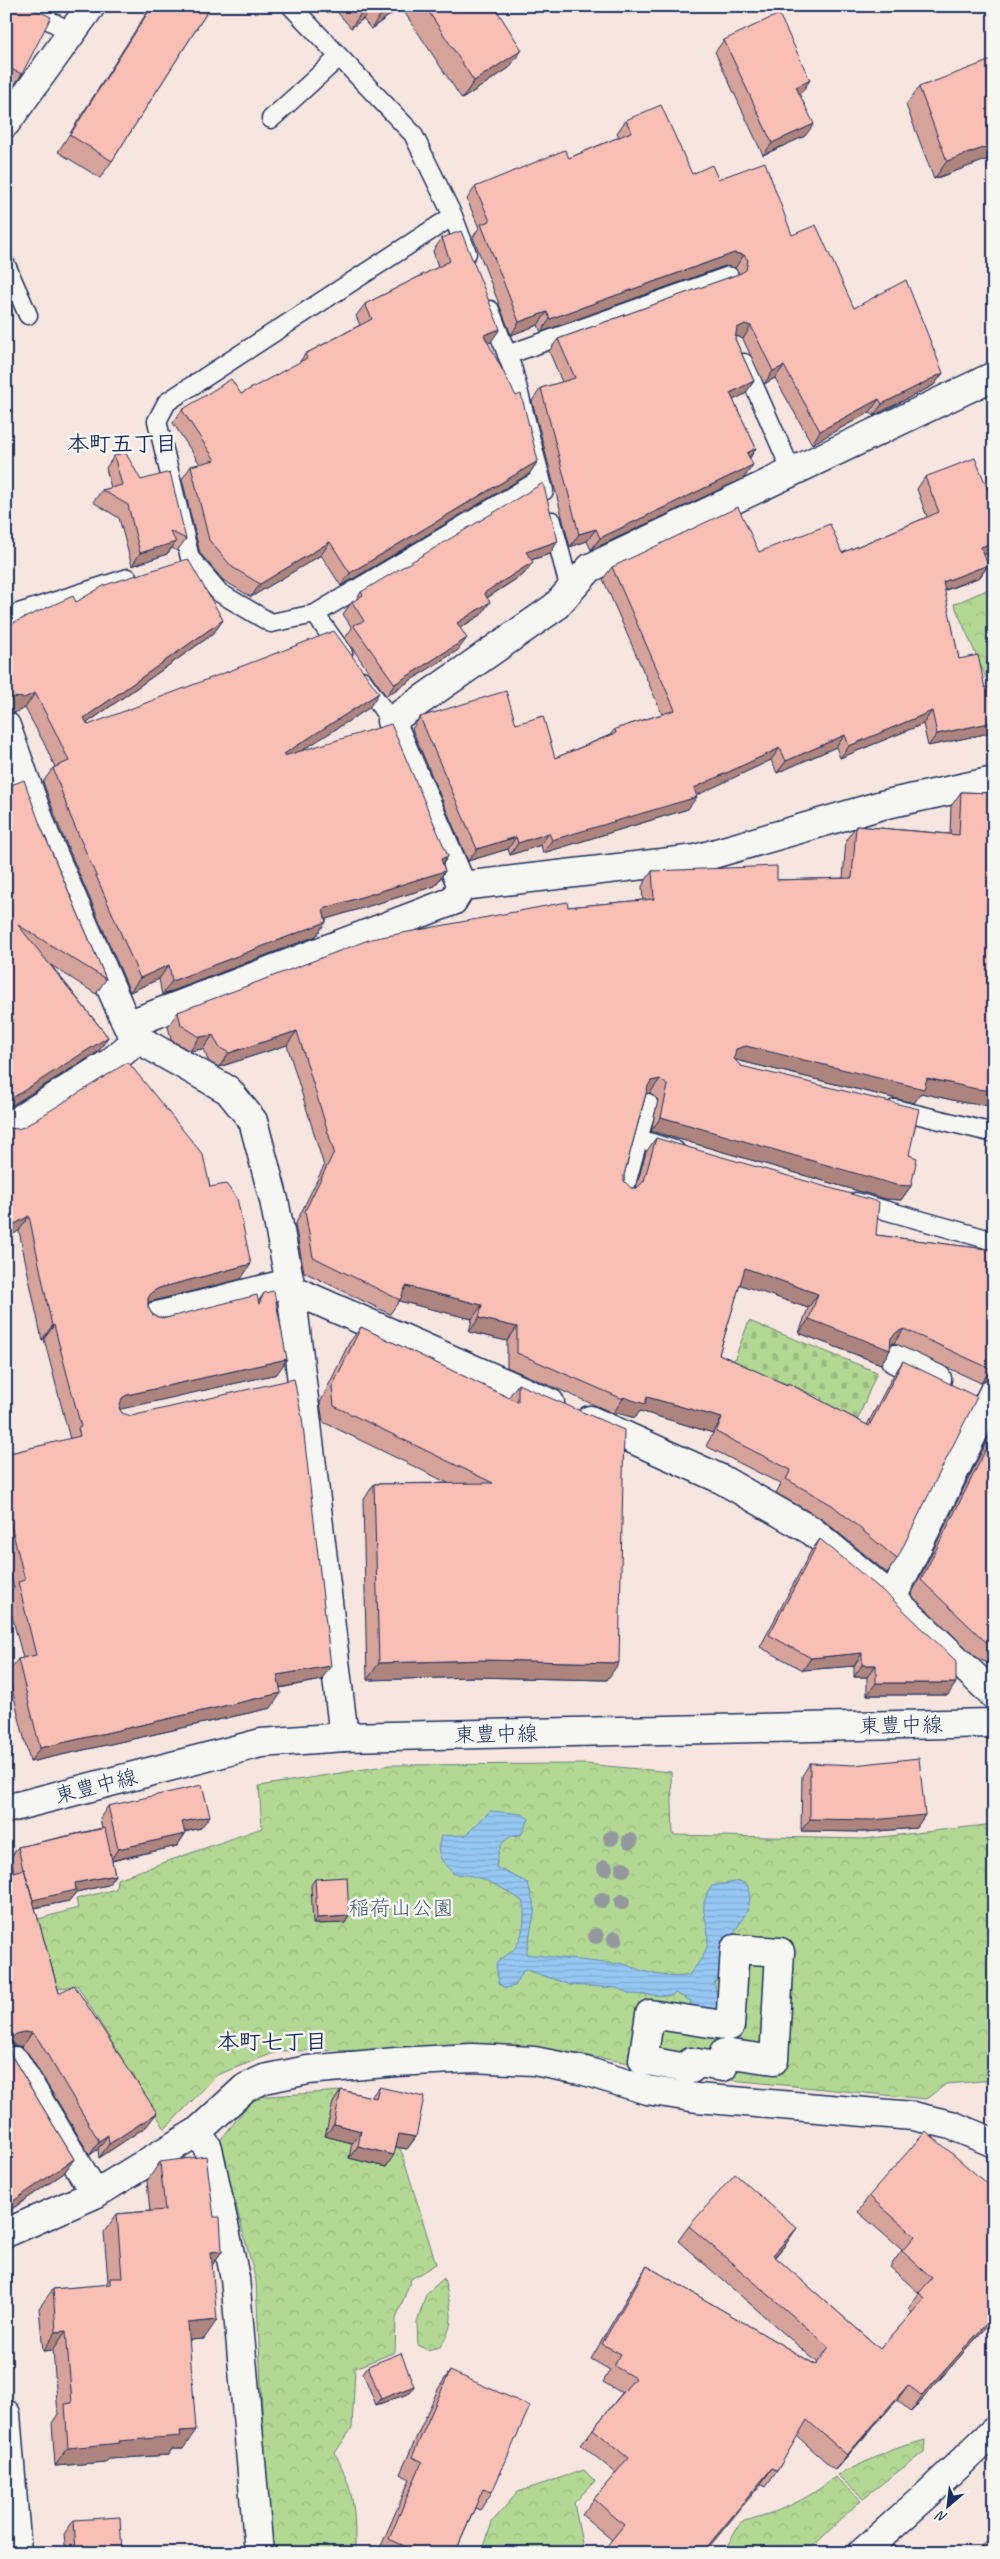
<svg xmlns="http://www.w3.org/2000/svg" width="1000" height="2559" font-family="Caveat,'Klee One',sans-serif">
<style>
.forest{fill:url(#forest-crowns);stroke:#678478}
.cemetery{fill:url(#cemetery-stones);stroke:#678478}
.water{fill:url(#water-rules);stroke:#658ab7}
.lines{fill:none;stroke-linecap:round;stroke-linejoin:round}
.lane-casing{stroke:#1b2f5e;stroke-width:21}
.street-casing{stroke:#1b2f5e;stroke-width:31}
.secondary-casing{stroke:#1b2f5e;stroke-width:31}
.primary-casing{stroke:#1b2f5e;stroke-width:31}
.lane{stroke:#f6f6f2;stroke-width:18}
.street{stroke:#f6f6f2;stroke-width:28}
.secondary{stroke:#f6f6f2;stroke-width:28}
.primary{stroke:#f6f6f2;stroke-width:28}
.tree{fill:#93989f}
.wall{fill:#d6a39b;stroke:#1b2f5e}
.shaded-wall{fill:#ae857e;stroke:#1b2f5e}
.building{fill:#f9beb4;stroke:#1b2f5e}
.labels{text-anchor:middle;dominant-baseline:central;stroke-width:5;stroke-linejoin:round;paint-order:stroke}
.street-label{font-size:21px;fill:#1b2f5e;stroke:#f6f6f2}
.park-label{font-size:21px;fill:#41596b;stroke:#f6f6f2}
.neighbourhood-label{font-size:22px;font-weight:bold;fill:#1b2f5e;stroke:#f6f6f2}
</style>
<defs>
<pattern id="forest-crowns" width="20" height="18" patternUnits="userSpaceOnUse" patternTransform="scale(1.25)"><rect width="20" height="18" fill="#b3d893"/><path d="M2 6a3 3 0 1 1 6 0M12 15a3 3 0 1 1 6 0" fill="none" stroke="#99ba81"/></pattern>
<pattern id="cemetery-stones" width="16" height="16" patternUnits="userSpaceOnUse" patternTransform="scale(1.25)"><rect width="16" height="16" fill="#b3d893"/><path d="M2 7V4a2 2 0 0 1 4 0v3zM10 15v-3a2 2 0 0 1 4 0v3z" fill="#99ba81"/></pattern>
<pattern id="water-rules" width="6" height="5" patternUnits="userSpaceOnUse" patternTransform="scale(1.25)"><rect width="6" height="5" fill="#96c7f2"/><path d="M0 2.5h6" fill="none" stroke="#81abd2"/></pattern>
</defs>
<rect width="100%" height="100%" fill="#f7e5df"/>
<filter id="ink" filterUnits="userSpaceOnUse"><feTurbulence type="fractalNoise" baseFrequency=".02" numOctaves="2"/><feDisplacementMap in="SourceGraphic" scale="10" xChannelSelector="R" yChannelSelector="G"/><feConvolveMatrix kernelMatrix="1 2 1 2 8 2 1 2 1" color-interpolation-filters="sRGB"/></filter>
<g filter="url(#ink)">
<!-- forest -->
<path class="forest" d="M994,587V696L954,604Z
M585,1764L671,1772L673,1835L864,1839L994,1824V2080L946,2084L926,2099L721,2079L549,2049L279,2051L217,2075L165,2129L77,1985L57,1989L31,1921L78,1908L76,1899L116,1889L117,1879L262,1828L259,1786L390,1765Z
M342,2091L388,2128L402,2153L436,2264L411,2279L396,2319L395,2352L355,2368L352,2428L335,2453C355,2493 355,2509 355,2553H271L266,2490L256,2281L219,2142L254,2097Z
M444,2278C450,2307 458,2321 440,2347L427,2350L418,2345L417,2323L426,2294Z
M925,2440L924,2452L863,2498L837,2475L894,2449Z
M584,2470L595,2481L574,2503L584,2553H487L483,2550L492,2522L518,2492Z
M835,2477L861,2500L806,2553H723L741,2522C780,2511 803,2503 835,2477Z"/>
<!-- cemetery -->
<path class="cemetery" d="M749,1321L877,1372L844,1453L807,1438L822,1398L733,1363Z"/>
<!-- water -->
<path class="water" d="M490,1811L522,1814L529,1819L521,1835C501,1835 498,1850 496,1867L528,1883L535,1909L526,1954L614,1964C623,1961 629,1967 637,1969C652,1974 673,1979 689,1975C695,1967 705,1956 707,1946C712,1921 694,1910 712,1886L740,1881L748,1886L750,1898L748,1909L725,1949V1973L714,1983L718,1998L717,2011L690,2008L691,2001L675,1993L671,1996L630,1994L617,1988L570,1985L524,1969L515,1986L505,1988L499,1984L496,1964C501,1958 506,1956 512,1951C523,1943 527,1913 522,1901C502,1887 479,1874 454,1874C441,1860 435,1856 441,1836L466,1835Z"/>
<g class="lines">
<defs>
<path id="lane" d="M22,6L73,33
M291,6L413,134L453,216L467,253
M271,119L338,58
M453,216L167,402L157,421L190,558L220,593L271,623L315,614L541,479
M6,265L28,315
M490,310L513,370L544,491
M507,355L729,276
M744,363L792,472
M552,521L570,590
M315,614L343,653
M6,617L128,578
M362,680L391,721
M895,1109L994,1133
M639,1139L675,1150
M624,1192L648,1103
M856,1202L994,1241"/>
<path id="street" d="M6,123L91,6
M6,726L45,835L127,1025L138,1039L228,1090L253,1121L274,1200L291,1289L344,1737
M462,886L391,721L555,607L590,568L994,376
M127,1025L453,901L462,886L696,859L882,805L994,781
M6,1128L111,1062L138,1039
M291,1289L550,1403
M153,1317L288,1283
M895,1359L937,1379
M590,1420L721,1479L812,1531L892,1598L994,1695
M892,1598L994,1391
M735,1949L780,1952L774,2060L724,2053L723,2067L691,2062V2069L643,2060L650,2014L730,2026Z
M15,2061L95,2194
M197,2132L208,2148L235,2278L259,2553
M6,2233L95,2194L197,2132L245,2088L264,2079L308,2070L396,2062L472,2058L534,2061L585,2071L647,2090L697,2098L913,2116L951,2125L994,2143
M6,2414L17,2553"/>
<path id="secondary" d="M6,1809L261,1743L344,1737L994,1723"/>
<path id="primary" d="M862,2553L929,2493L994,2431"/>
</defs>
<!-- lane casing -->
<use href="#lane" class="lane-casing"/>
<!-- street casing -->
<use href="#street" class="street-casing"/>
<!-- secondary casing -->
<use href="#secondary" class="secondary-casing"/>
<!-- primary casing -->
<use href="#primary" class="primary-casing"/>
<!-- lane -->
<use href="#lane" class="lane"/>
<!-- street -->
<use href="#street" class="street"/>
<!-- secondary -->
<use href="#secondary" class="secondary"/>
<!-- primary -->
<use href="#primary" class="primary"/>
</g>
<!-- trees -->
<g class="tree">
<circle cx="611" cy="1838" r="8"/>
<circle cx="630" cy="1841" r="8"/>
<circle cx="605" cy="1868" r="8"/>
<circle cx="623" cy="1869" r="8"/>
<circle cx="602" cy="1900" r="8"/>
<circle cx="622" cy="1902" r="8"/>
<circle cx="596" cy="1936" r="8"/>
<circle cx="615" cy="1939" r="8"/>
</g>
<!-- wall -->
<path class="wall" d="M6,6L22,74L10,91L6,89Z
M151,6H211L112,161L100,178L58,152Z
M332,6H494L509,68L462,99L401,7L371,29L363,19L351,28Z
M724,40L802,92L799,93L805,136L763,155L715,52Z
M919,87L994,157L934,179L906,105Z
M626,120L692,174L718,179L792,235L854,308L943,373L934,385L873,416L870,412L812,444L775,378L764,384L743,339L737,336L735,337V339L754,381L745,394L733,400L756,448L750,458L744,478L591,550L587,541L570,547L532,401L541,388L562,382L549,351L558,339L739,274V273L735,268L725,266L541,332L538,325L511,335L473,237L479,228L467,199L475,187L569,158L619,137L617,133Z
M442,238L491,342L488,343L538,461L529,474L341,586L321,555L251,597L223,580L200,553L182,479L191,466L200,464L173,423L182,410L241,394L299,363L305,354L360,325L356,316L365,304L438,267L433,251Z
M114,456L141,480L186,539L177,551L172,548L167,554L132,566L119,518L93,502L102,490L111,488L106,468Z
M925,477L994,505V551L984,555L988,565L980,577L944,591L959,659L994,732L928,746L923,724L840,758L836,747L777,773L771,760L696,795L688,809L543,853L541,845L510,855L508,849L468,861L412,729L420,717L516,724L555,758L610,735L615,729L662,714L603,579L612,567L759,552L842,553L927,517L917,489Z
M550,554L531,560L524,574L487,598L481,615L460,628L458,650L386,696L345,638L352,628L343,614L352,602L356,600L361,592Z
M76,602L223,620L213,634L87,723L88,725L369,708L301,751L448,856L443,864L445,871L435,886L326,919V922L316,936L162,995L159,979L130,992L60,829L43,782L53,768L55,767L44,743L25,708L14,713L6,712V626Z
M6,787L41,827L106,979L96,994L51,965L108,1037L98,1052L6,1109Z
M961,792L994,793V1106L966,1103L921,1093L914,1103L736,1060H735L741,1066L909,1155L911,1186L901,1200L886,1199L651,1131L658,1100L650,1093L646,1094L624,1175V1181L631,1188H636L646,1152L656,1138L876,1235L994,1250L992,1376L981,1383L894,1343L891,1345L890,1350L881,1364L799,1333L808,1308L740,1284L719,1354L786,1385L788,1383L867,1425L893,1376L903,1361L897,1559L887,1573L822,1519L776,1493L781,1484L706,1446L713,1433L640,1411L635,1418L614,1412L613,1413L507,1367V1341L469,1332L472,1319L399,1301L390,1314L304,1272L295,1225L324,1166L287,1045L219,1067L209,1062L203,1049L190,1051L171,1040L168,1026L178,1012L568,907L643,900L642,886L652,871L777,880L843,878L846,840L856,826L950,834L951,806Z
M9,1128L210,1187L241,1279L149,1302L148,1307L152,1314L158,1317L166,1318L258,1302L264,1293L277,1374L119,1409L122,1413L321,1680L280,1688L271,1708L30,1762L8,1673L18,1659L23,1658L7,1597L14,1588L6,1560V1454L70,1439L44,1339L42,1340L19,1231Z
M361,1327L508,1398L518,1384L607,1680L473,1677L367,1680L363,1501L374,1484L448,1483L323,1422L320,1403L349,1343Z
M994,1427V1666L977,1658L911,1595Z
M820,1539L948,1695H867V1677H854V1666L803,1670L760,1647L811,1551Z
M810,1763L925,1815L916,1828L865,1832L801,1831L802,1776Z
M994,1772V1815H990L988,1780Z
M108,1806L201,1828L185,1832V1834L177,1846L112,1861L115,1875L108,1885L76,1892L69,1901L35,1908L59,1993L147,2126L99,2158L98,2149L90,2155L28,2053L22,2047L14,2045L9,2047L11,2055L74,2159L64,2173L6,2213V1874L14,1872L11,1857L18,1847L102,1828L100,1818Z
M315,1879L349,1916L345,1923L313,1924L311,1885Z
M379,2087L416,2137L407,2149L396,2147L386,2167L349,2158L352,2143L325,2136L333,2103L341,2090L371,2097Z
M160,2162L214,2217L222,2251L212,2265L204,2339L189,2340L183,2449H172L168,2455L109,2459L106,2462L55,2466L52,2423L58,2414L53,2350L43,2351L39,2308L53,2289L105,2285L108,2281L104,2232L117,2214L150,2211L147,2181Z
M994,2182V2318L911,2412L897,2400L835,2470L797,2436L777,2471L766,2487L761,2484L612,2540L582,2515L594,2499L616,2473L581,2445L593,2429L622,2393L603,2382L610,2370L591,2359L636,2282L647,2266L816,2365L818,2363L678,2241L689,2226L786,2244L775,2257L880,2349L912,2313L908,2309L919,2293L890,2267L902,2250L858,2212L869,2196L991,2187Z
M368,2366L414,2386L410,2393L376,2405L363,2373Z
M450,2371L492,2492L480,2510L475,2508L455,2553H378L410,2479L400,2474L438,2389Z
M74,2520L122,2553H66L64,2534Z"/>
<!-- shaded-wall -->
<path class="shaded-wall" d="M368,6H372L363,19L351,28L364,9Z
M390,6H402L371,29L383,11Z
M522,50L509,68L462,99L474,81Z
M810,80L802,92L788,99L796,87Z
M814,124L805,136L763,155L772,143Z
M994,144V157L934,179L947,161Z
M734,253L744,255L735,268L725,266L541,332L550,319Z
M547,312L538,325L511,335L519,322Z
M745,324L751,326L743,339L737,336L728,340L737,328Z
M500,329L491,342L475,347L484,335Z
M784,366L775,378L764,384L773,371Z
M943,373L934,385L873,416L882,404Z
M754,381L745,394L721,406L730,393Z
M879,399L870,412L812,444L820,431Z
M756,448L747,461V453Z
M538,461L529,474L341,586L350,573Z
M753,465L744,478L591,550L600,538Z
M596,529L587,541L570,547L579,534Z
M558,541L550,554L518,564L526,552Z
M176,542L167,554L132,566L140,553Z
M330,542L321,555L251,597L260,584Z
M994,542V551L972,559L981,547Z
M533,562L524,574L475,605L484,593Z
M988,565L980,577L934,594L943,582Z
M490,602L481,615L448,635L457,623Z
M223,620L213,634L74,732L84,718Z
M467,638L458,650L386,696L395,684Z
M35,693L25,708L14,713L6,712V700L11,697Z
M379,693L369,708L273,769L284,754Z
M932,711L923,724L840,758L849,746Z
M994,722V732L928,746L937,734Z
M845,735L836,747L777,773L786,761Z
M780,748L771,760L687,800L697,797L688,809L543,853L552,840L694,788Z
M549,833L541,845L510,855L518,843Z
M516,837L508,849L468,861L477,849Z
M448,856L438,871L441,859Z
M445,871L435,886L313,923L323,909Z
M326,922L316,936L162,995L172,981Z
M169,965L159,979L130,992L140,978Z
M297,1031L287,1045L219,1067L229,1053Z
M213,1035L203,1049L190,1051L200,1037Z
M108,1037L98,1052L6,1109V1102L8,1100Z
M746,1046L994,1091V1106L966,1103L921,1093L914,1103L736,1060L726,1063L736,1049Z
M660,1079L650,1093L641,1095L651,1081Z
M661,1117L911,1186L901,1200L886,1199L651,1131Z
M29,1216L19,1231L6,1238V1229Z
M251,1264L241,1279L149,1302L142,1306L152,1292L159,1288Z
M745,1268L818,1294L808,1308L735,1283Z
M406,1286L482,1305L472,1319L399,1301Z
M479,1318L517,1327L507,1341L469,1332Z
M809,1319L891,1338L897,1332L904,1329L894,1343L887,1346L890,1350L881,1364L799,1333Z
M54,1325L44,1339L42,1340L52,1326Z
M287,1359L277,1374L117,1410L122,1398L127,1395Z
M994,1367V1376H992L981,1383L991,1369Z
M623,1397H647L722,1418L713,1433L640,1411L635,1418L614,1412L623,1399Z
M862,1653L854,1666L803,1670L811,1658Z
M484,1660L619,1663L607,1680L473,1677L367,1680L379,1663Z
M862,1665H876L867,1677H854Z
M331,1666L321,1680L267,1690L277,1675Z
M876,1683H956L948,1695H867Z
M281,1693L271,1708L30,1762L40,1748Z
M994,1809V1815H990Z
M925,1815L916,1828L865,1832L801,1831L810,1819Z
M210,1816L201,1828L174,1834L182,1822Z
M185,1834L177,1846L110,1861L118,1849Z
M115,1875L108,1885L76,1892L69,1901L23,1910L30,1900L75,1883Z
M349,1916L345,1923L313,1924L317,1918Z
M24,2032L32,2033L22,2047L14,2045L6,2048L11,2039L16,2034Z
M157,2113L147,2126L99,2158L109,2144Z
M334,2124L361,2131L352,2143L325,2136Z
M399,2134L416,2137L407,2149L391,2146Z
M108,2135L98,2149L90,2155L99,2141Z
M358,2146L394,2155L386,2167L349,2158Z
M74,2159L64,2173L6,2213V2204Z
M797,2228L786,2244L762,2271L773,2255Z
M222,2251L209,2270L211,2252Z
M994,2315V2318L911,2412L922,2396Z
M217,2320L204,2339L175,2341L188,2323Z
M66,2331L53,2350L43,2351L56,2332Z
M908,2385L897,2400L835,2470L847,2455Z
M414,2386L410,2393L376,2405L381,2399Z
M196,2430L183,2449H172L168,2455L109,2459L106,2462L55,2466L68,2448L119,2441L180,2431Z
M772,2468L761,2484L704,2553H702Z"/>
<!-- building -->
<path class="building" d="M6,6H27L51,17L22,74L6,67Z
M152,6H211L112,161L70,135Z
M361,6H368L364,9Z
M380,6H390L383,11Z
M425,6H494L522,50L474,81Z
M779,14L810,80L796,87L814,124L772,143L724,40Z
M994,59V144L947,161L919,87Z
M661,105L692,174L712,165L718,179L765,162L792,235L816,225L854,308L906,280L943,373L882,404L879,399L820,431L784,366L773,371L751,326L745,324L737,328L735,339L754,381L730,393L756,448L747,453L753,465L600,538L596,529L579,534L541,388L575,378L558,339L741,273L746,270L748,260L744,255L734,253L550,319L547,312L519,322L481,224L490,221L475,187L565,150L569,158L631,132L626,120Z
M461,231L500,329L484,335L516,396L521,394L538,461L350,573L330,542L260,584L232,567L209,540L191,466L215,460L182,410L231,379L241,394L307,358L305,354L372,319L365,304L450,261L442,238Z
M125,452L141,480L170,472L186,539L170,531L176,542L140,553L128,505L102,490L122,485L114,456Z
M975,458L994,505V542L981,547L988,565L943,582L959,659L978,655L985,688L994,686V722L937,734L932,711L849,746L845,735L786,761L780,748L694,788L697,797L552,840L549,833L518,843L516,837L477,849L420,717L506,691L516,724L543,716L555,758L616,733L615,729L675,710L612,567L738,507L759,552L830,524L842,553L939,512L925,477Z
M543,483L558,541L526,552L533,562L484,593L490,602L457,623L467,638L395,684L353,625L364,621L352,602L363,595L361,592Z
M188,559L223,620L84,718L88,725L334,631L379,693L284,754V756L391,724L448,856L441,859L445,871L323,909L326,922L172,981L169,965L140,978L70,815L53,768L69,761L54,729L35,693L24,698L11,697L6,700V626L73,596L76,602L105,585Z
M24,780L41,827L106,979L18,925L108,1037L6,1102V787Z
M961,792L994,793V1091L976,1089L927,1078L924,1089L746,1046L736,1049L734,1059L741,1066L919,1109L909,1155L917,1158L911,1186L896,1185L661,1117L668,1086L660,1079L651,1081L648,1086L624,1175V1181L631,1188H637L644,1181L656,1138L879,1202L876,1235L994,1250V1367L991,1369L904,1329L897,1332L891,1338L890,1350L809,1319L818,1294L745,1268L719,1354L787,1385L788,1383L869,1426L903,1361L977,1397L897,1559L832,1505L786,1479L791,1470L716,1432L722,1418L647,1397L645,1404L623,1397V1399L517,1353V1327L479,1318L482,1305L406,1286L400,1300L313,1257L305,1211L334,1152L297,1031L229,1053L219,1047L213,1035L200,1037L181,1025L178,1012L371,939L567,902L568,907L654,899L652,871L777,866V880L852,878L856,826L959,835Z
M128,1062L203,1155L210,1187L226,1184L237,1198L251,1264L159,1288L152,1292L148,1298V1307L152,1314L158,1317L166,1318L257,1295L259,1304L264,1293L274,1291L287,1359L127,1395L122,1398L119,1408L122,1413L131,1416L294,1379L302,1418L331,1666L277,1675L281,1693L40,1748L18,1659L36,1655L18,1582L25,1580L6,1506V1454L80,1436L78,1428L81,1427L54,1325L52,1326L29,1216L6,1229V1125L9,1128L17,1129L24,1127Z
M361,1327L518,1402V1384L624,1430L619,1663L484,1660L379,1663L374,1484L493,1483L334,1406L332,1387Z
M994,1433V1647L987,1643L921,1580Z
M820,1539L890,1597L956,1661V1683H876V1665H862V1653L811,1658L769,1635Z
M919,1758L925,1815L873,1820L810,1819V1763L854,1765Z
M202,1785L210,1816L182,1822L185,1834L118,1849L108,1806Z
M105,1828L115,1875L75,1883L76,1890L33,1900L24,1869H23L18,1847Z
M24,1869L59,1993L74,1985L157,2113L109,2144L108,2135L99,2141L38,2039L32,2033L24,2032L16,2034L11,2039L9,2047L11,2055L74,2159L12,2202L6,2204V1874Z
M347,1877L349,1916L317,1918L315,1879Z
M379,2087L424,2097L416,2137L399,2134L394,2155L358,2146L361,2131L334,2124L341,2090L376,2098Z
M926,2131L994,2190V2315L922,2396L908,2385L847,2455L807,2420L777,2471L772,2468L702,2553H601L624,2525L594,2499L628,2458L593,2429L635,2378L614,2366L621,2354L602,2344L647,2266L816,2365L829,2347L689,2226L735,2174L797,2228L773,2255L880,2349L925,2298L919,2293L932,2278L902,2251L915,2236L869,2196Z
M206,2156L214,2217H220L222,2251L211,2252L217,2320L188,2323L196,2430L180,2431L181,2436L119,2441L120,2443L68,2448L65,2404L72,2403L66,2331L56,2332L53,2289L110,2284V2278H122L117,2214L165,2210L160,2162Z
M401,2353L414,2386L381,2399L368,2366Z
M450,2371L530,2406L492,2492L483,2489L455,2553H420L389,2539L422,2462L412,2457Z
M120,2517L122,2553H76L74,2520Z
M994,2535V2553H975Z
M181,2551L182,2553H153Z"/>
</g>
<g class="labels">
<!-- street labels -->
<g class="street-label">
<text transform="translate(901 1725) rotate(-1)">東豊中線</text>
<text transform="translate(496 1734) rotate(-1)">東豊中線</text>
<text transform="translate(96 1786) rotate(-14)">東豊中線</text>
</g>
<!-- park labels -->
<g class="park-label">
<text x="401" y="1908">稲荷山公園</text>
</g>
<!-- neighbourhood labels -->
<g class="neighbourhood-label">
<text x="122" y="444">本町五丁目</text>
<text x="272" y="2042">本町七丁目</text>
</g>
</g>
<!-- margin -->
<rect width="1000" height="2559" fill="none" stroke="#f6f6f2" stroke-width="25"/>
<rect x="12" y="12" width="975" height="2534" fill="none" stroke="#1b2f5e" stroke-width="2" filter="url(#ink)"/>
<!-- north arrow -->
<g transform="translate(948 2506) rotate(208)" stroke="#f6f6f2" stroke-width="4" paint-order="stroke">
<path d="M0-4L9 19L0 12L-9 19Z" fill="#1b2f5e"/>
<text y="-8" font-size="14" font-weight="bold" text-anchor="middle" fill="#1b2f5e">N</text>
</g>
</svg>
